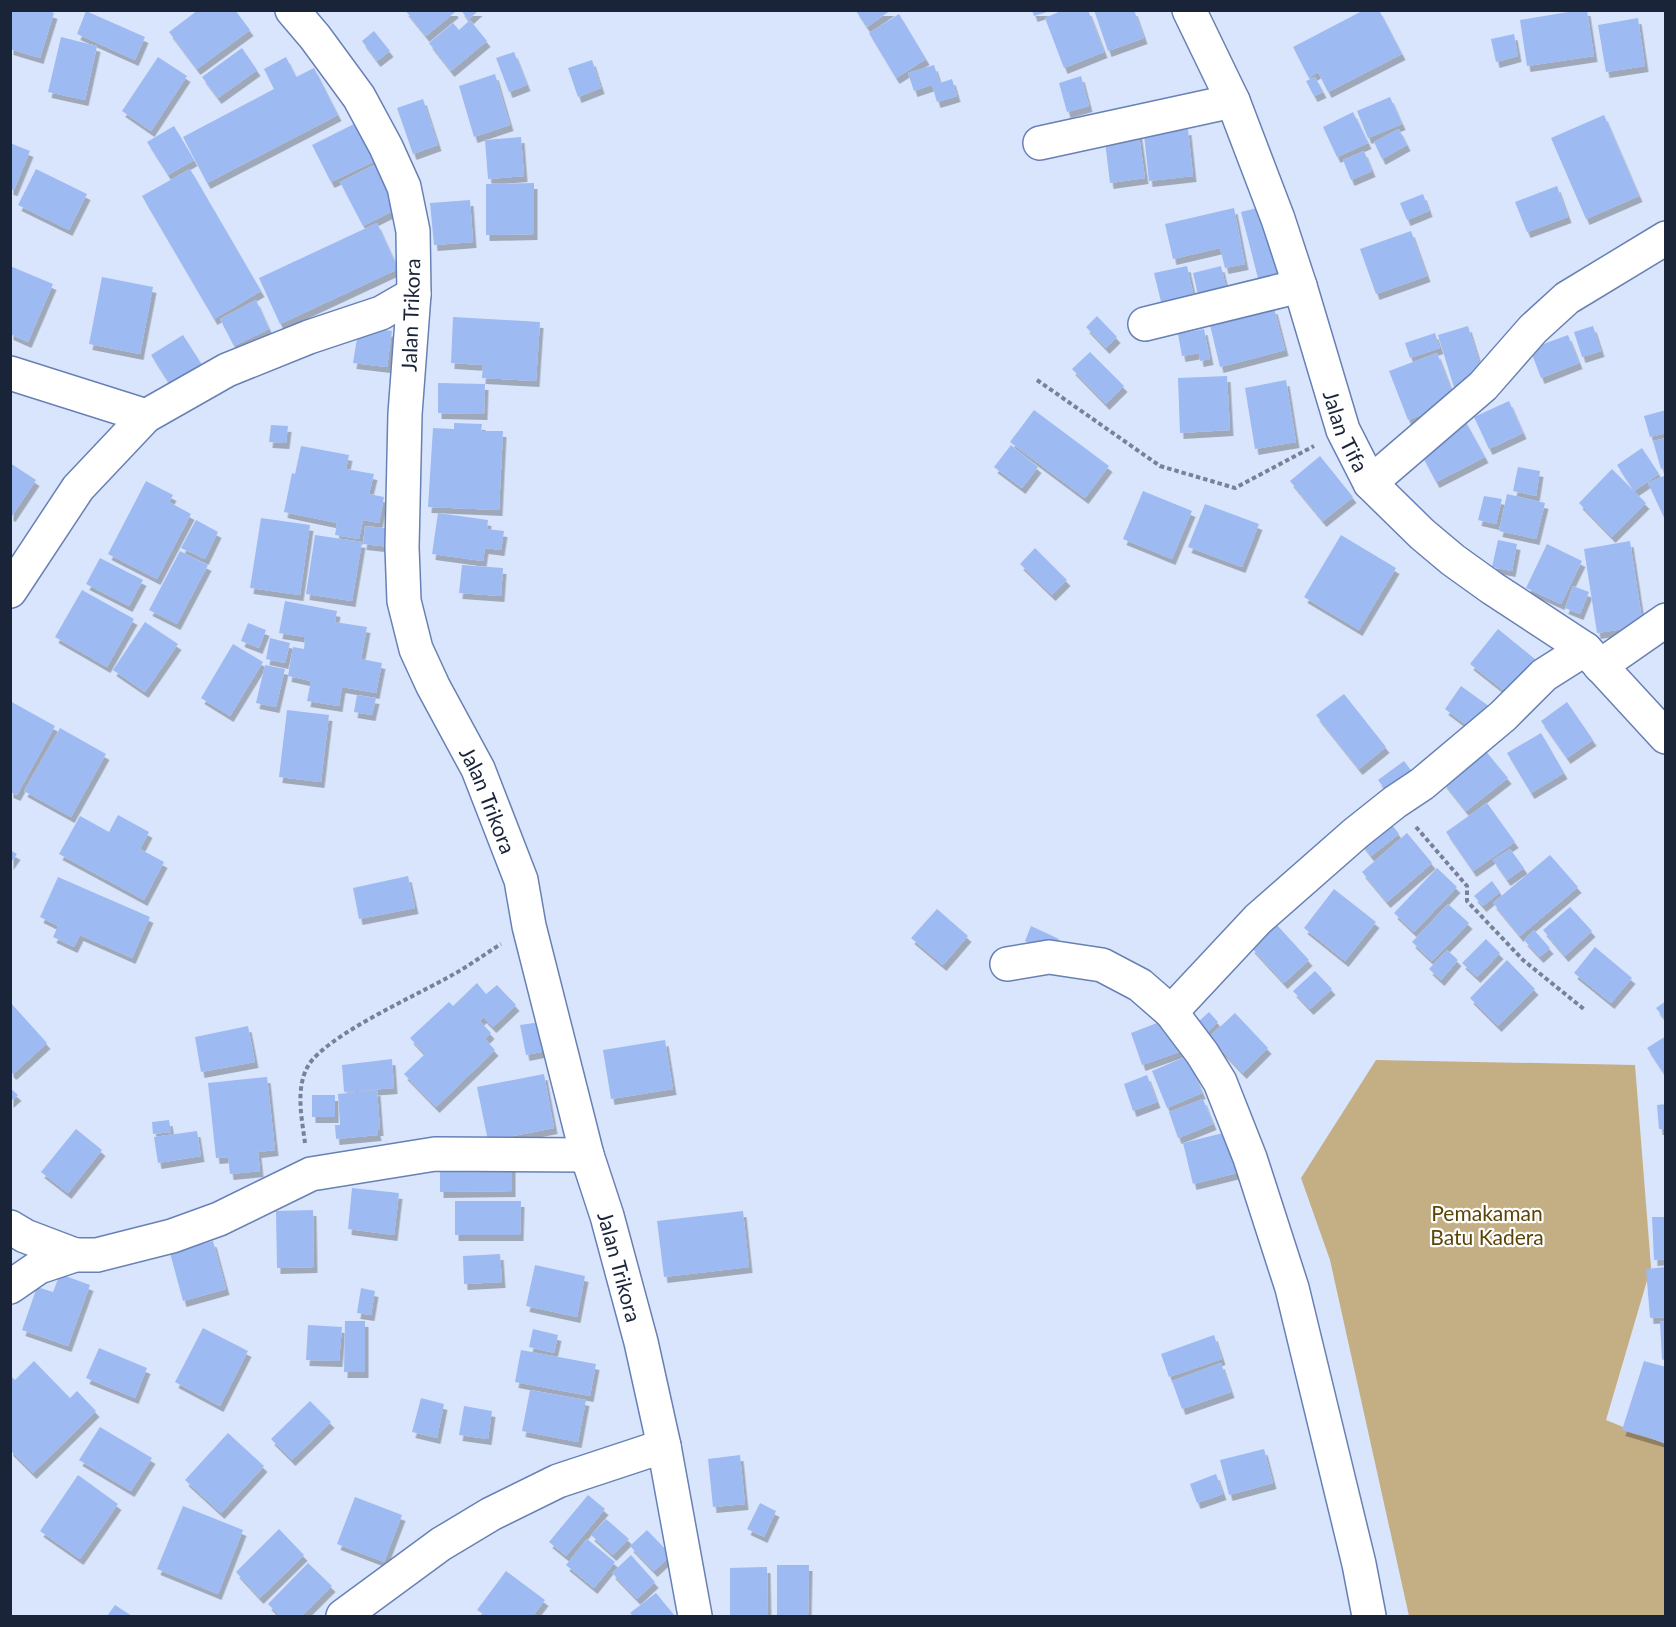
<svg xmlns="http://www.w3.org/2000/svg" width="1676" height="1627" font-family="Lato,sans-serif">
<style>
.green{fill:#c4ae84}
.building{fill:#9ebaf2;filter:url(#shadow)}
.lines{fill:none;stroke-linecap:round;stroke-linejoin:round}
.minor-casing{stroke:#6781b5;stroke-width:36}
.tertiary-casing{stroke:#6781b5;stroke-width:36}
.path{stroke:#778298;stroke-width:4;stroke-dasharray:4.5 3;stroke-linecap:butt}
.minor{stroke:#fff;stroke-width:33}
.tertiary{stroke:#fff;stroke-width:33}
.labels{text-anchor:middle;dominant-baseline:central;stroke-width:4.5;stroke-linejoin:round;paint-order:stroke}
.street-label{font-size:21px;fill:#1a2439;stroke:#fff}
.park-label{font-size:21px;fill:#5c4407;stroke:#fff}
</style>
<defs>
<filter id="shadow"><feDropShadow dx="3.5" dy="6" stdDeviation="0" flood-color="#0004"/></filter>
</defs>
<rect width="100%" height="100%" fill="#d9e5fc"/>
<!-- green -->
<path class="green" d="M1376,1060L1635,1065L1651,1267L1606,1420L1665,1444V1616H1409L1330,1260L1301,1178Z"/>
<!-- building -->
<path class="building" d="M10,10H45L54,13L40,58L10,49Z
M198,10H235L250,30L197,69L169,32Z
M405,10H454L455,12L426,36Z
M461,10H479L468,20Z
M858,10H891L867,27L856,11Z
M1032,10H1049L1050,11L1034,16Z
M1063,10H1088L1104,52L1064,68L1045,18Z
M1094,10H1134L1144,38L1108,51Z
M1364,10H1379L1402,54L1328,92L1318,72L1309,78L1293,47Z
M1580,10H1587L1594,56L1527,66L1520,20Z
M86,11L145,37L135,60L77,34Z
M899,14L926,59L896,78L869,33Z
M1638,18L1645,66L1606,72L1598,25Z
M470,20L487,41L451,71L429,43L453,23L459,30Z
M374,31L390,51L377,61L362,41Z
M1514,34L1518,56L1496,62L1491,39Z
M61,37L97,46L85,100L48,92Z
M242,48L257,70L218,98L202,77Z
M514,52L527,85L509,92L496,58Z
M158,57L187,76L151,131L122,111Z
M286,57L296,77L314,68L338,115L207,183L183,137L274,89L264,69Z
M592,60L601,88L578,97L568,68Z
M934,65L940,83L952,79L957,96L937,102L932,85L914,91L908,73Z
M495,74L510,125L474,137L459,86Z
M1081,76L1089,106L1067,112L1059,83Z
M1315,77L1323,92L1314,96L1306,81Z
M1390,97L1402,124L1368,138L1357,111Z
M423,99L438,145L413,154L397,108Z
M1353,112L1368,143L1337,157L1323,127Z
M1604,115L1639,196L1586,219L1551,138Z
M356,123L375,161L331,182L312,145Z
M174,126L194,160L168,175L147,142Z
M1138,128L1145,178L1110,183L1104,133Z
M1188,129L1193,176L1149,181L1144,135Z
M1399,129L1407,145L1382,159L1374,142Z
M521,137L524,176L488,179L485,140Z
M10,143L30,151L14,190L10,189Z
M1364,151L1372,171L1351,180L1343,160Z
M376,164L399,208L363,226L340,182Z
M36,169L87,194L69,230L18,205Z
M190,169L261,291L214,319L142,196Z
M534,183V234L486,235V184Z
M1557,186L1568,217L1527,232L1515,202Z
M1423,194L1429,211L1407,220L1400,203Z
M470,200L473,242L434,245L430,203Z
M1269,205L1287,279L1260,286L1241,212Z
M1234,208L1245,264L1225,268L1220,248L1173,259L1165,224Z
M377,223L398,269L280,324L259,278Z
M1411,231L1427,276L1376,294L1360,249Z
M10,266L53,284L28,342L10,334Z
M1187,266L1196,306L1164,314L1154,273Z
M1221,266L1227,291L1199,299L1193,273Z
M102,277L153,287L140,354L89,344Z
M256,300L269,329L234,346L220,319Z
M1274,308L1285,350L1220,367L1210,325Z
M1097,316L1117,337L1106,348L1086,327Z
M453,317L540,322L536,381L482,378L483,365L451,363Z
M359,326L392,331L387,367L353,363Z
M1468,326L1485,381L1455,391L1438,335Z
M1593,326L1601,351L1582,357L1574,332Z
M1204,329L1210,359L1200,361L1199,353L1182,356L1178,334Z
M1435,333L1440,348L1410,358L1405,343Z
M183,335L204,368L172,388L151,355Z
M1568,335L1579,363L1541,378L1530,349Z
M1090,352L1124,386L1106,404L1072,369Z
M1437,353L1456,402L1408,420L1389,371Z
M1227,376L1230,430L1180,433L1178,378Z
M1286,380L1296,442L1255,449L1245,388Z
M438,383L485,384L484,414L438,413Z
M1509,401L1523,433L1489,449L1474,417Z
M1034,410L1109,466L1085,498L1010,442Z
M1666,410V433L1650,437L1644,416Z
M1464,419L1485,457L1436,482L1416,444Z
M454,423L482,424L481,431H503L499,510L428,507L433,428L454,429Z
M271,425L288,426L286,443L269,442Z
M1666,438V468L1661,469L1653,441Z
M1011,445L1038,467L1022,488L994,467Z
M301,446L349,455L346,469L374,474L369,494L384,497L379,523L363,520L359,539L335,535L337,523L284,512L292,473L295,474Z
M1642,448L1659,474L1634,491L1617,465Z
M1320,456L1353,497L1323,521L1290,481Z
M10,463L36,480L12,516L10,515Z
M1518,467L1540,471L1536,496L1513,491Z
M1612,469L1646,503L1612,537L1579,503Z
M1666,475V522L1648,483Z
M146,481L173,495L169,502L191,514L157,579L108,554Z
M1143,491L1192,511L1172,559L1123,539Z
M1507,494L1545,503L1536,539L1499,531Z
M1484,496L1502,499L1496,524L1478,520Z
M1205,504L1259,524L1242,567L1188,547Z
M438,513L488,520L487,529L504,531L501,550L485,548L483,561L432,554Z
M261,518L310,525L300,595L250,588Z
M196,520L218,532L205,559L181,548Z
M365,526L394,529L391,547L363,544Z
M315,535L362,542L352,601L306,594Z
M1341,535L1396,568L1359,630L1304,597Z
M1498,540L1517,544L1512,571L1492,567Z
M1630,541L1643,626L1597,633L1584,549Z
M1547,544L1582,561L1561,604L1526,588Z
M1035,548L1067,580L1052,595L1020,564Z
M180,551L208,565L177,624L149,610Z
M100,558L143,580L129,606L86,584Z
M462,565L503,568L501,596L459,593Z
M1573,586L1589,592L1580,614L1565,608Z
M82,590L134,619L107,667L55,637Z
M285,601L337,611L335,622L367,627L361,659L382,663L376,693L342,687L339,706L307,701L311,681L288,676L293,647L304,649L305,637L279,633Z
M145,622L178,644L145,692L113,670Z
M248,623L266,630L259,648L241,641Z
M1498,629L1541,664L1513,698L1470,664Z
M270,638L290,643L285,663L266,659Z
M233,644L263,662L230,716L201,698Z
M265,665L285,669L276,707L256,703Z
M1461,686L1490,707L1473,730L1445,709Z
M1344,694L1386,747L1359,769L1316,715Z
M357,695L376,698L372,715L354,712Z
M10,701L55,726L17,795L10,792Z
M1567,702L1593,740L1567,758L1541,721Z
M287,710L329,715L321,782L279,777Z
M60,728L106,754L71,817L24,791Z
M1541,733L1564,773L1531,793L1507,753Z
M1484,749L1508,778L1466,811L1443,782Z
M1404,761L1416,777L1390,796L1378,780Z
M1487,803L1515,842L1473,871L1446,832Z
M118,815L149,832L140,849L164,862L144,900L59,854L80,816L109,832Z
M1386,817L1399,834L1371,856L1358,839Z
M1407,833L1432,863L1387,902L1362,872Z
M1510,849L1524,868L1507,880L1493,860Z
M10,850L17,854L10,864Z
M1550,855L1578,887L1520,936L1493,903Z
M1437,868L1457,887L1414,932L1394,913Z
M408,876L415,908L359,919L353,888Z
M58,877L150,917L132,958L80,935L74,947L53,937L58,926L40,917Z
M1492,881L1500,892L1483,906L1474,896Z
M1334,889L1376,922L1345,961L1304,928Z
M1448,904L1469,923L1432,961L1412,942Z
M1570,907L1592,931L1565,956L1543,930Z
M937,909L968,936L943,965L911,938Z
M1276,924L1309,960L1284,983L1251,947Z
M1031,926L1059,939L1052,954L1025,941Z
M1534,930L1550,948L1540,957L1524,940Z
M1486,939L1500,953L1477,977L1462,963Z
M1595,947L1632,978L1611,1003L1574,973Z
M1447,950L1458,960L1441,980L1429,969Z
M1507,960L1535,989L1498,1026L1470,998Z
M1315,971L1332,989L1310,1009L1293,991Z
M477,983L486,994L497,985L516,1005L493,1027L483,1017L480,1021L491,1033L485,1039L495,1050L436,1107L404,1074L425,1054L410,1038L449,1002L453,1006Z
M1666,1001V1021L1656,1008Z
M10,1002L47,1043L13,1074L10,1071Z
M1209,1012L1218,1022L1208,1032L1198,1022Z
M1235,1013L1268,1048L1243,1073L1209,1037Z
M1170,1018L1182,1051L1142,1065L1131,1033Z
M541,1022L546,1051L526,1055L520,1025Z
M248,1026L255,1062L201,1072L195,1037Z
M1666,1036V1077L1647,1048Z
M665,1040L673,1089L611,1099L603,1050Z
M1187,1056L1202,1093L1167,1108L1152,1071Z
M392,1059L394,1088L344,1092L342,1065Z
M544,1074L554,1128L488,1141L477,1087Z
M1147,1075L1157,1102L1133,1111L1124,1084Z
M267,1077L275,1150L258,1152L260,1171L230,1174L228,1157L216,1158L208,1083Z
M10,1088L18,1095L10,1102Z
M377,1090L380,1130H377L378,1135L336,1139L335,1125H340L338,1094Z
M312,1095H335V1117H312Z
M1203,1099L1213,1124L1178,1138L1169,1112Z
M1666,1104V1129H1659L1657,1105Z
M169,1120L171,1132L153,1134L152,1122Z
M76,1129L102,1150L68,1193L41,1172Z
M197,1131L201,1156L158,1163L154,1137Z
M1231,1131L1241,1172L1193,1184L1183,1143Z
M512,1162V1191L440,1192V1164Z
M352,1188L399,1193L394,1235L348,1229Z
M455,1201H521L520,1235H455Z
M313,1210L314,1267L277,1268L276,1211Z
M743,1211L749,1267L664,1277L657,1221Z
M1652,1217H1666V1259L1654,1260Z
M213,1241L226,1289L183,1301L170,1253Z
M500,1254L502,1282L464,1284L463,1256Z
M535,1265L585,1276L577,1317L526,1306Z
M1666,1267V1317L1650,1318L1646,1269Z
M60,1274L90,1285L68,1346L22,1330L37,1287L53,1292Z
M361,1288L375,1291L371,1315L357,1313Z
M345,1321H365V1372H344Z
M1666,1321V1359L1662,1360L1660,1322Z
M308,1325L342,1327L339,1361L306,1360Z
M203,1328L248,1351L220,1406L175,1382Z
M533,1329L558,1335L554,1353L529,1347Z
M1214,1335L1222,1359L1169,1377L1161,1354Z
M99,1348L147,1368L135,1398L86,1378Z
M521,1350L596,1364L590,1396L515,1382Z
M34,1361L70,1398L77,1391L96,1411L33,1473L10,1450V1375L15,1380Z
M1644,1361L1666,1367V1443L1622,1430Z
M1221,1363L1231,1392L1182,1409L1172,1381Z
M530,1390L586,1400L578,1442L522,1431Z
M421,1398L444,1404L437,1438L412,1432Z
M310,1401L331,1422L292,1460L271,1439Z
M464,1406L492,1411L488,1439L459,1435Z
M100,1427L152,1458L131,1491L79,1460Z
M228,1433L264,1466L221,1513L185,1480Z
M1264,1449L1273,1483L1229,1495L1220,1460Z
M740,1455L745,1504L713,1507L708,1459Z
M1216,1474L1223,1494L1197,1503L1190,1484Z
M78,1475L118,1504L80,1559L40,1531Z
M588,1495L605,1509L566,1556L549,1542Z
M355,1497L402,1515L384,1562L337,1544Z
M760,1503L776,1511L764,1537L747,1529Z
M183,1506L243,1530L218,1594L157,1569Z
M606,1519L629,1539L613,1555L591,1535Z
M279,1529L304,1555L260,1598L236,1572Z
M647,1530L671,1555L654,1571L630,1546Z
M587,1539L615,1562L594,1588L566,1565Z
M631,1555L655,1582L637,1599L612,1573Z
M308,1563L332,1586L302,1616H280L268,1604Z
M777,1565H809L808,1616H777Z
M767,1567L768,1616H730V1568Z
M506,1571L545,1600L533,1616H486L477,1610Z
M656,1593L675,1616H633L630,1613Z
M115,1605L132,1616H107Z"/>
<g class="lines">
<defs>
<g id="minor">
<path id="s1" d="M292,10L315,37L359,97L386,147L404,187L413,231L414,294L405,414L402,547L404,601L416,649L433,686L478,769L521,880L529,926L587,1155L607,1216L641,1342L664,1446L695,1616"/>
<path d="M1040,143L1233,101"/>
<path d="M1145,324L1300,286"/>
<path d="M10,373L146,416"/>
<path d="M1370,483L1483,386L1533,329L1567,298L1666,238"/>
<path d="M10,591L78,488L146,416L227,370L309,337L381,313L414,294"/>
<path d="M1600,666L1666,620"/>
<path d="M1007,964L1049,957L1102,965L1140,985L1171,1012L1202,1053L1220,1082L1250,1158L1292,1288L1359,1564L1369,1616"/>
<path d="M1171,1012L1258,919L1356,833L1395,802L1422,784L1503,716L1544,675L1585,649"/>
<path d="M10,1227L25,1236L75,1255"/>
<path d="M10,1287L39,1267L75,1255H97L172,1236L219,1219L311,1174L435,1154L587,1155"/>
<path d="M343,1616L441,1544L491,1514L558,1481L664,1446"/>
</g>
<g id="tertiary">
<path id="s2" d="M1189,10L1233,101L1278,219L1300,286L1343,430L1370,483L1422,534L1453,560L1492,588L1585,649L1666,737"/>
</g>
</defs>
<!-- minor casing -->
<use href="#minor" class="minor-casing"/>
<!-- tertiary casing -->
<use href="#tertiary" class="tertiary-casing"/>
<!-- path -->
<path class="path" d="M1037,380L1160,466L1235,488L1314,446
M1416,827L1467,886V901L1523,960L1585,1010
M305,1143C302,1119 295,1089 308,1066C326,1035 420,994 454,974C470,965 485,954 501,944"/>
<!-- minor -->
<use href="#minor" class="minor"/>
<!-- tertiary -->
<use href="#tertiary" class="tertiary"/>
</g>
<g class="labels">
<!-- street labels -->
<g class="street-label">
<text transform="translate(410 315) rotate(-88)">Jalan Trikora</text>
<text stroke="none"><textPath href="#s2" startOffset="450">Jalan Tifa</textPath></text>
<text stroke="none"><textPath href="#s1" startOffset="843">Jalan Trikora</textPath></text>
<text stroke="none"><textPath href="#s1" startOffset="1329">Jalan Trikora</textPath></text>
</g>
<!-- park labels -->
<g class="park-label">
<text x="1487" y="1212">Pemakaman<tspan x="1487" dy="24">Batu Kadera</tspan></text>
</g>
</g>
<!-- border -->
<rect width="1676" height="1627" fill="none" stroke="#1a2439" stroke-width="24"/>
</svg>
